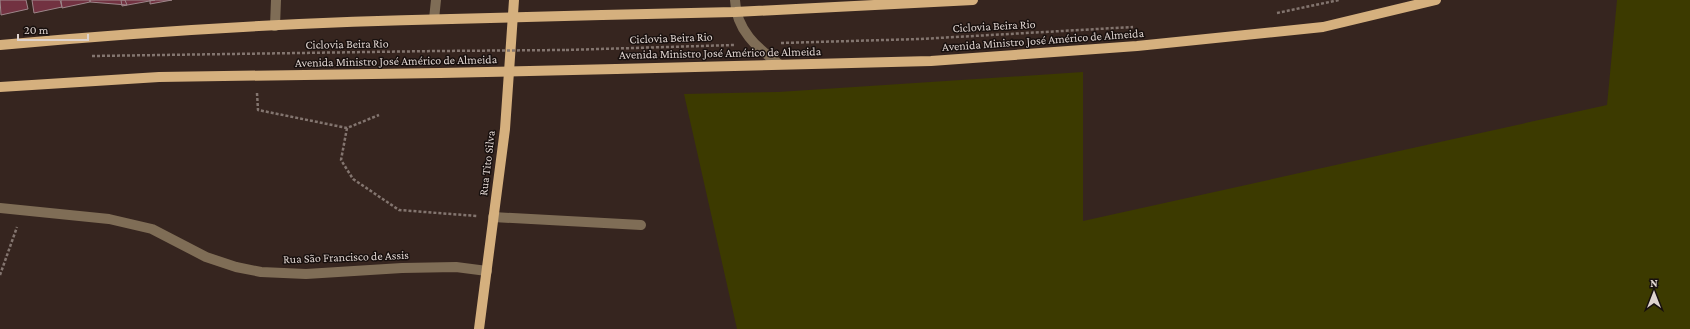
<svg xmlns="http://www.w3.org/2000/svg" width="1690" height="329" font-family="'Crimson Pro',serif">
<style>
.green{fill:#3c3a00}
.building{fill:#723241;stroke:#9d868a}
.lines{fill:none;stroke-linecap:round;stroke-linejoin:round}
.path{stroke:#83756f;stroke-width:2.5;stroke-dasharray:3 2;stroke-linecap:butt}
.minor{stroke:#7f6d56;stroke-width:10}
.major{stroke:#d5b07e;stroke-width:10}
.path-bridge{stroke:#83756f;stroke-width:2.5;stroke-dasharray:3 2;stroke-linecap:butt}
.major-bridge{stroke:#d5b07e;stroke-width:10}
.labels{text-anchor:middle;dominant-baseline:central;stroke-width:3;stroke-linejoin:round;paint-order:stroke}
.street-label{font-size:12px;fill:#ded3cf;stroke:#18100e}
</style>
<rect width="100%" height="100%" fill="#36251f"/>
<!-- green -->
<path class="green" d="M1617,0H1690V329H737L684,94L778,92L1083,72V221L1607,105Z"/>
<!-- building -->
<path class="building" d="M0,0H26L28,9L1,15Z
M32,0H60L62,7L34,13Z
M61,0H90V2L62,8Z
M90,0H125L127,5L90,2Z
M121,0H155L122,6Z
M150,0H172L150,4Z"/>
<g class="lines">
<!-- path -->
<path class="path" d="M1277,13L1339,0
M781,43L920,39L1133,27
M566,50L734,45
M92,56L437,51
M257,93L258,110L347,128L379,115
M347,128L341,160L353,179L399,210L477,216
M0,275L17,227"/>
<!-- minor -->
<path class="minor" d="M735,0C736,30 757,48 779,64
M434,19L436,0
M275,26L276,0
M0,208L109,219L152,229L206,257L236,267L261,272L306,274L402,268L456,267L487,271
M493,217L641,225"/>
<!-- major -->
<path class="major" d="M602,15L735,12L973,0
M0,45C150,31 300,22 451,19
M616,69L931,61L1137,46L1323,27L1436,0
M0,87L159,77L440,73
M479,329L505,129L514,0"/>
<!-- path-bridge -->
<path class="path-bridge" d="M437,51L566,50"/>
<!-- major-bridge -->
<path class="major-bridge" d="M451,19L602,15
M440,73L616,69"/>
</g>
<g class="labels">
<!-- street labels -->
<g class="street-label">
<text transform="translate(994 26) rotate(-3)">Ciclovia Beira Rio</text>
<text transform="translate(671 38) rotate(-2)">Ciclovia Beira Rio</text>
<text transform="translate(1043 40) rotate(-4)">Avenida Ministro José Américo de Almeida</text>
<text transform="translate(347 44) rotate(-1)">Ciclovia Beira Rio</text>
<text transform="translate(720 53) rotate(-1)">Avenida Ministro José Américo de Almeida</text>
<text transform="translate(396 61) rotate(-1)">Avenida Ministro José Américo de Almeida</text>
<text transform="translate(487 163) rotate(-83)">Rua Tito Silva</text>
<text transform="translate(346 257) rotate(-2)">Rua São Francisco de Assis</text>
</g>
</g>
<!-- north arrow -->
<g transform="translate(1654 293)" stroke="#18100e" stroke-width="3" paint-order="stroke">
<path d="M0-3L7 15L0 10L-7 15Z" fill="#ded3cf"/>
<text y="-6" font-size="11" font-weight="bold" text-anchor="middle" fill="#ded3cf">N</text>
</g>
<!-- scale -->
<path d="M18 34v6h70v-6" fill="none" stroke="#ded3cf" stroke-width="2"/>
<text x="24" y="34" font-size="12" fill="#ded3cf" stroke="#18100e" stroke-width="3" paint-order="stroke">20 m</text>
</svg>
